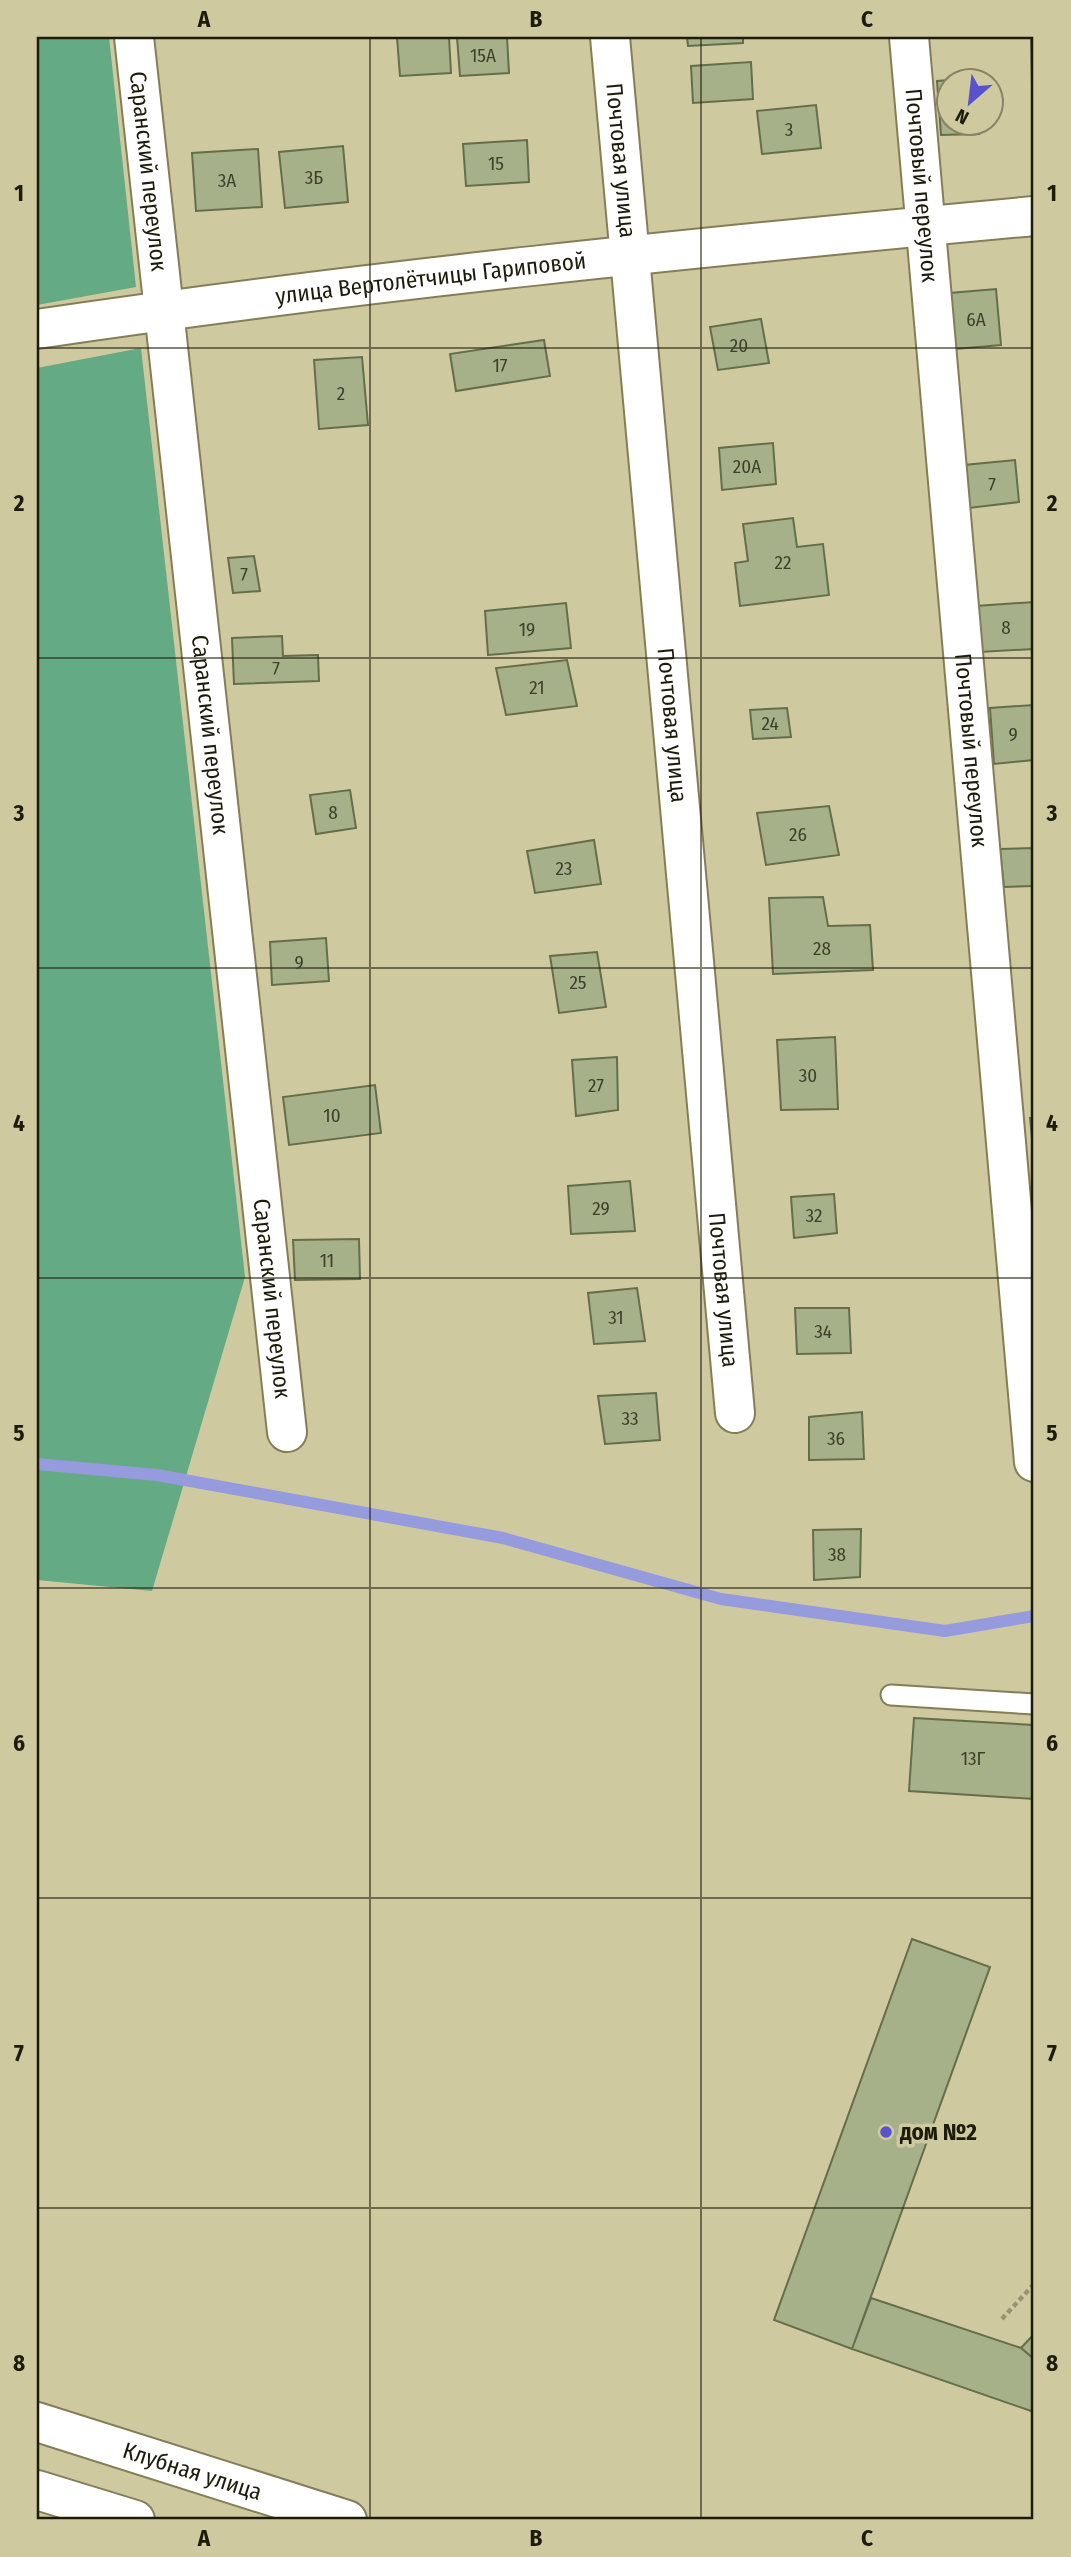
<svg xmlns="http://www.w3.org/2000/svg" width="1071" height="2557" font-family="'Fira Sans Condensed',sans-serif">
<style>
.green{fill:#64aa85}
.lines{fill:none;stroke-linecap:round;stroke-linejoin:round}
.stream{stroke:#969bde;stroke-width:12}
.building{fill:#a6b18a;stroke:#656e4a;stroke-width:2}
.lane-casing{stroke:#847e58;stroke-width:23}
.street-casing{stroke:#847e58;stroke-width:42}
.secondary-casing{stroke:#847e58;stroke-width:42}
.path{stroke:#979271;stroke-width:4.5;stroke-dasharray:5 3.5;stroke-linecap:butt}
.lane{stroke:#fff;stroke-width:19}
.street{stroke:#fff;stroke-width:38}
.secondary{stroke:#fff;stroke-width:38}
.grid{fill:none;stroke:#1d1b0b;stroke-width:2;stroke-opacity:0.55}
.poi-dot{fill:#5953cb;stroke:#cfc9a0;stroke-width:2.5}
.labels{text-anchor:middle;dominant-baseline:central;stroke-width:7;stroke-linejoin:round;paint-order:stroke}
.number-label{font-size:19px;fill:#3f402b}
.street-label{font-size:23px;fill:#1d1b0b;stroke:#cfc9a0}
.poi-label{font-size:23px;font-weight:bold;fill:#1d1b0b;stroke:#cfc9a0;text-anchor:start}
.neatline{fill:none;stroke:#1d1b0b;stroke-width:2.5}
.grid-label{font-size:23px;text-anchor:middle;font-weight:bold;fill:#1d1b0b}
</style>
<rect width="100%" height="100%" fill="#cfc9a0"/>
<!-- green -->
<path class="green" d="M37,37H109L136,287L37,305Z
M141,348L245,1277L152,1591L37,1580V368Z"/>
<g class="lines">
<!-- stream -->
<path class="stream" d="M37,1464L157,1475L503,1538L721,1599L945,1631L1034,1616"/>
</g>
<!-- building -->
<path class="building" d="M397,37H449L451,73L400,76Z
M457,37H507L509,73L460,76Z
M687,37H743V43L688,46Z
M1031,38H1034V130H1033Z
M751,62L753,99L693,103L691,66Z
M976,78V80H948V122H978L979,134L941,135L937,81Z
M816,105L821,148L762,154L757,111Z
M527,140L529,182L466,186L463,144Z
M343,146L348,202L285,208L279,152Z
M258,149L262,207L196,211L192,153Z
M996,289L1001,345L955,349L950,293Z
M761,319L769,363L718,370L710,327Z
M544,340L550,376L456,391L450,354Z
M362,357L368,425L319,429L314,360Z
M773,443L776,484L722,490L719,448Z
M1015,460L1019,502L969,508L964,465Z
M793,518L797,547L823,544L829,595L740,606L735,563L748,561L743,524Z
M254,556L260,591L233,593L228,558Z
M1034,602V649L979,652L976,606Z
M566,603L571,648L488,655L485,611Z
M282,636L283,656L318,655L319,681L234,684L232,638Z
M567,660L577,706L506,715L496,668Z
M1034,705V760L994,764L990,708Z
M787,708L791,737L753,739L750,710Z
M350,790L356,828L316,834L310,795Z
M829,806L839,855L766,865L757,813Z
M594,840L601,884L535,893L527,851Z
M1034,848V886L1004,887L1000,849Z
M823,897L828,926L870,925L873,970L773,974L769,898Z
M326,938L329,981L272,985L270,942Z
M597,952L606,1007L559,1013L550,956Z
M835,1037L838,1109L781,1110L777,1040Z
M617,1057L618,1110L576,1116L572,1060Z
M375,1085L381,1133L289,1145L283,1097Z
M1030,1118H1034V1158Z
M630,1181L635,1231L571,1234L568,1186Z
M834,1194L837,1233L794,1238L791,1197Z
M359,1239L360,1279L295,1280L293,1240Z
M637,1288L645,1341L594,1344L588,1293Z
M795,1308H849L851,1353L797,1354Z
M656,1393L660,1440L605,1444L598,1396Z
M862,1412L864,1459L809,1460V1417Z
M861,1529L860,1577L814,1580L813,1530Z
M914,1718L1034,1725V1799L909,1791Z
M912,1939L990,1967L852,2349L774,2320Z
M871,2298L1021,2348L1034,2359V2412L852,2349Z
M1034,2334V2359L1021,2348Z"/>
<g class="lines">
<defs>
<path id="lane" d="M891,1695L1034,1704"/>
<g id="street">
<path id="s1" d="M134,37L287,1432"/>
<path id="s2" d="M610,37L735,1413"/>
<path id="s3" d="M909,37L1034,1462"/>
<path id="s4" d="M37,329C368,280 701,247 1034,216"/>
</g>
<g id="secondary">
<path id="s5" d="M37,2422L347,2520"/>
<path d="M37,2490L135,2520"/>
</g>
</defs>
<!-- lane casing -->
<use href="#lane" class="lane-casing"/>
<!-- street casing -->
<use href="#street" class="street-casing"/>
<!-- secondary casing -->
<use href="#secondary" class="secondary-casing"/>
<!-- path -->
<path class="path" d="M1002,2319L1034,2284"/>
<!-- lane -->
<use href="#lane" class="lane"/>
<!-- street -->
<use href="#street" class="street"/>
<!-- secondary -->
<use href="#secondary" class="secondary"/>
</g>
<!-- grid -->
<path class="grid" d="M370,37V2520M701,37V2520M37,348H1034M37,658H1034M37,968H1034M37,1278H1034M37,1588H1034M37,1898H1034M37,2208H1034"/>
<!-- markers -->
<circle class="poi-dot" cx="886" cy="2132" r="7"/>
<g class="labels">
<!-- number labels -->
<g class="number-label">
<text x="483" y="55">15А</text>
<text x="789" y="129">3</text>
<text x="496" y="163">15</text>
<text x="314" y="177">3Б</text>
<text x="227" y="180">3А</text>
<text x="976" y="319">6А</text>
<text x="739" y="345">20</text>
<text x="500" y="365">17</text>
<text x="341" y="393">2</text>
<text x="747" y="466">20А</text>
<text x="992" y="484">7</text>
<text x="783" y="562">22</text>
<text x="244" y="574">7</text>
<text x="1006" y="627">8</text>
<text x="527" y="629">19</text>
<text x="276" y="668">7</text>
<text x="537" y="687">21</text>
<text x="770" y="723">24</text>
<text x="1013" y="734">9</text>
<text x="333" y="812">8</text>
<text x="798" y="834">26</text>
<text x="564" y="868">23</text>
<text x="822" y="948">28</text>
<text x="299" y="962">9</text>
<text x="578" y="982">25</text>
<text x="808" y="1075">30</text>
<text x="596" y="1085">27</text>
<text x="332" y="1115">10</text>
<text x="601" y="1208">29</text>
<text x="814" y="1215">32</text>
<text x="327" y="1260">11</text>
<text x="616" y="1317">31</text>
<text x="823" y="1331">34</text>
<text x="630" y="1418">33</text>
<text x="836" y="1438">36</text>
<text x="837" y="1554">38</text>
<text x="973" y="1758">13Г</text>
</g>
<!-- street labels -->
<g class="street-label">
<text stroke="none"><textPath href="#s2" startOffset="124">Почтовая улица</textPath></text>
<text stroke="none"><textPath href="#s1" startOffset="135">Саранский переулок</textPath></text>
<text stroke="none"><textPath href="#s3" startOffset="149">Почтовый переулок</textPath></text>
<text stroke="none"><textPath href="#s4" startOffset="397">улица Вертолётчицы Гариповой</textPath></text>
<text stroke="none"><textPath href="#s2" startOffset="691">Почтовая улица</textPath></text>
<text stroke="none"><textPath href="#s1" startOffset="702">Саранский переулок</textPath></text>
<text stroke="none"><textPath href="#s3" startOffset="716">Почтовый переулок</textPath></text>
<text stroke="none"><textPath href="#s2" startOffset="1258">Почтовая улица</textPath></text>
<text stroke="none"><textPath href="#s1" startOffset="1269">Саранский переулок</textPath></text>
<text stroke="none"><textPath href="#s5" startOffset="163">Клубная улица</textPath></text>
</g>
<!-- poi labels -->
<g class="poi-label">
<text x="900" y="2132">дом №2</text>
</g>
</g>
<!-- border -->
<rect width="1071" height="2557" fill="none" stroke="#cfc9a0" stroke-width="77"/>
<!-- north arrow -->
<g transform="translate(970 102) rotate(208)"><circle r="33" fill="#cfc9a0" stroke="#888364" stroke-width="2"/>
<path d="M0-5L12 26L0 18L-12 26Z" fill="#5953cb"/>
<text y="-10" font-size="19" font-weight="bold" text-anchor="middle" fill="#1d1b0b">N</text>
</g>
<rect x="38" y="38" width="994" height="2480" class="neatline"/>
<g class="grid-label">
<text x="204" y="27">A</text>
<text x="536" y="27">B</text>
<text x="867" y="27">C</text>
<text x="19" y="201">1</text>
<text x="1052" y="201">1</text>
<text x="19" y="511">2</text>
<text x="1052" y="511">2</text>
<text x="19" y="821">3</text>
<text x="1052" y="821">3</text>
<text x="19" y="1131">4</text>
<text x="1052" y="1131">4</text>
<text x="19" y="1441">5</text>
<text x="1052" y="1441">5</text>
<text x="19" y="1751">6</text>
<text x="1052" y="1751">6</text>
<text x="19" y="2061">7</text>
<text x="1052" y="2061">7</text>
<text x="19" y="2371">8</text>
<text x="1052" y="2371">8</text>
<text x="204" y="2546">A</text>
<text x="536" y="2546">B</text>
<text x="867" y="2546">C</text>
</g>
</svg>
